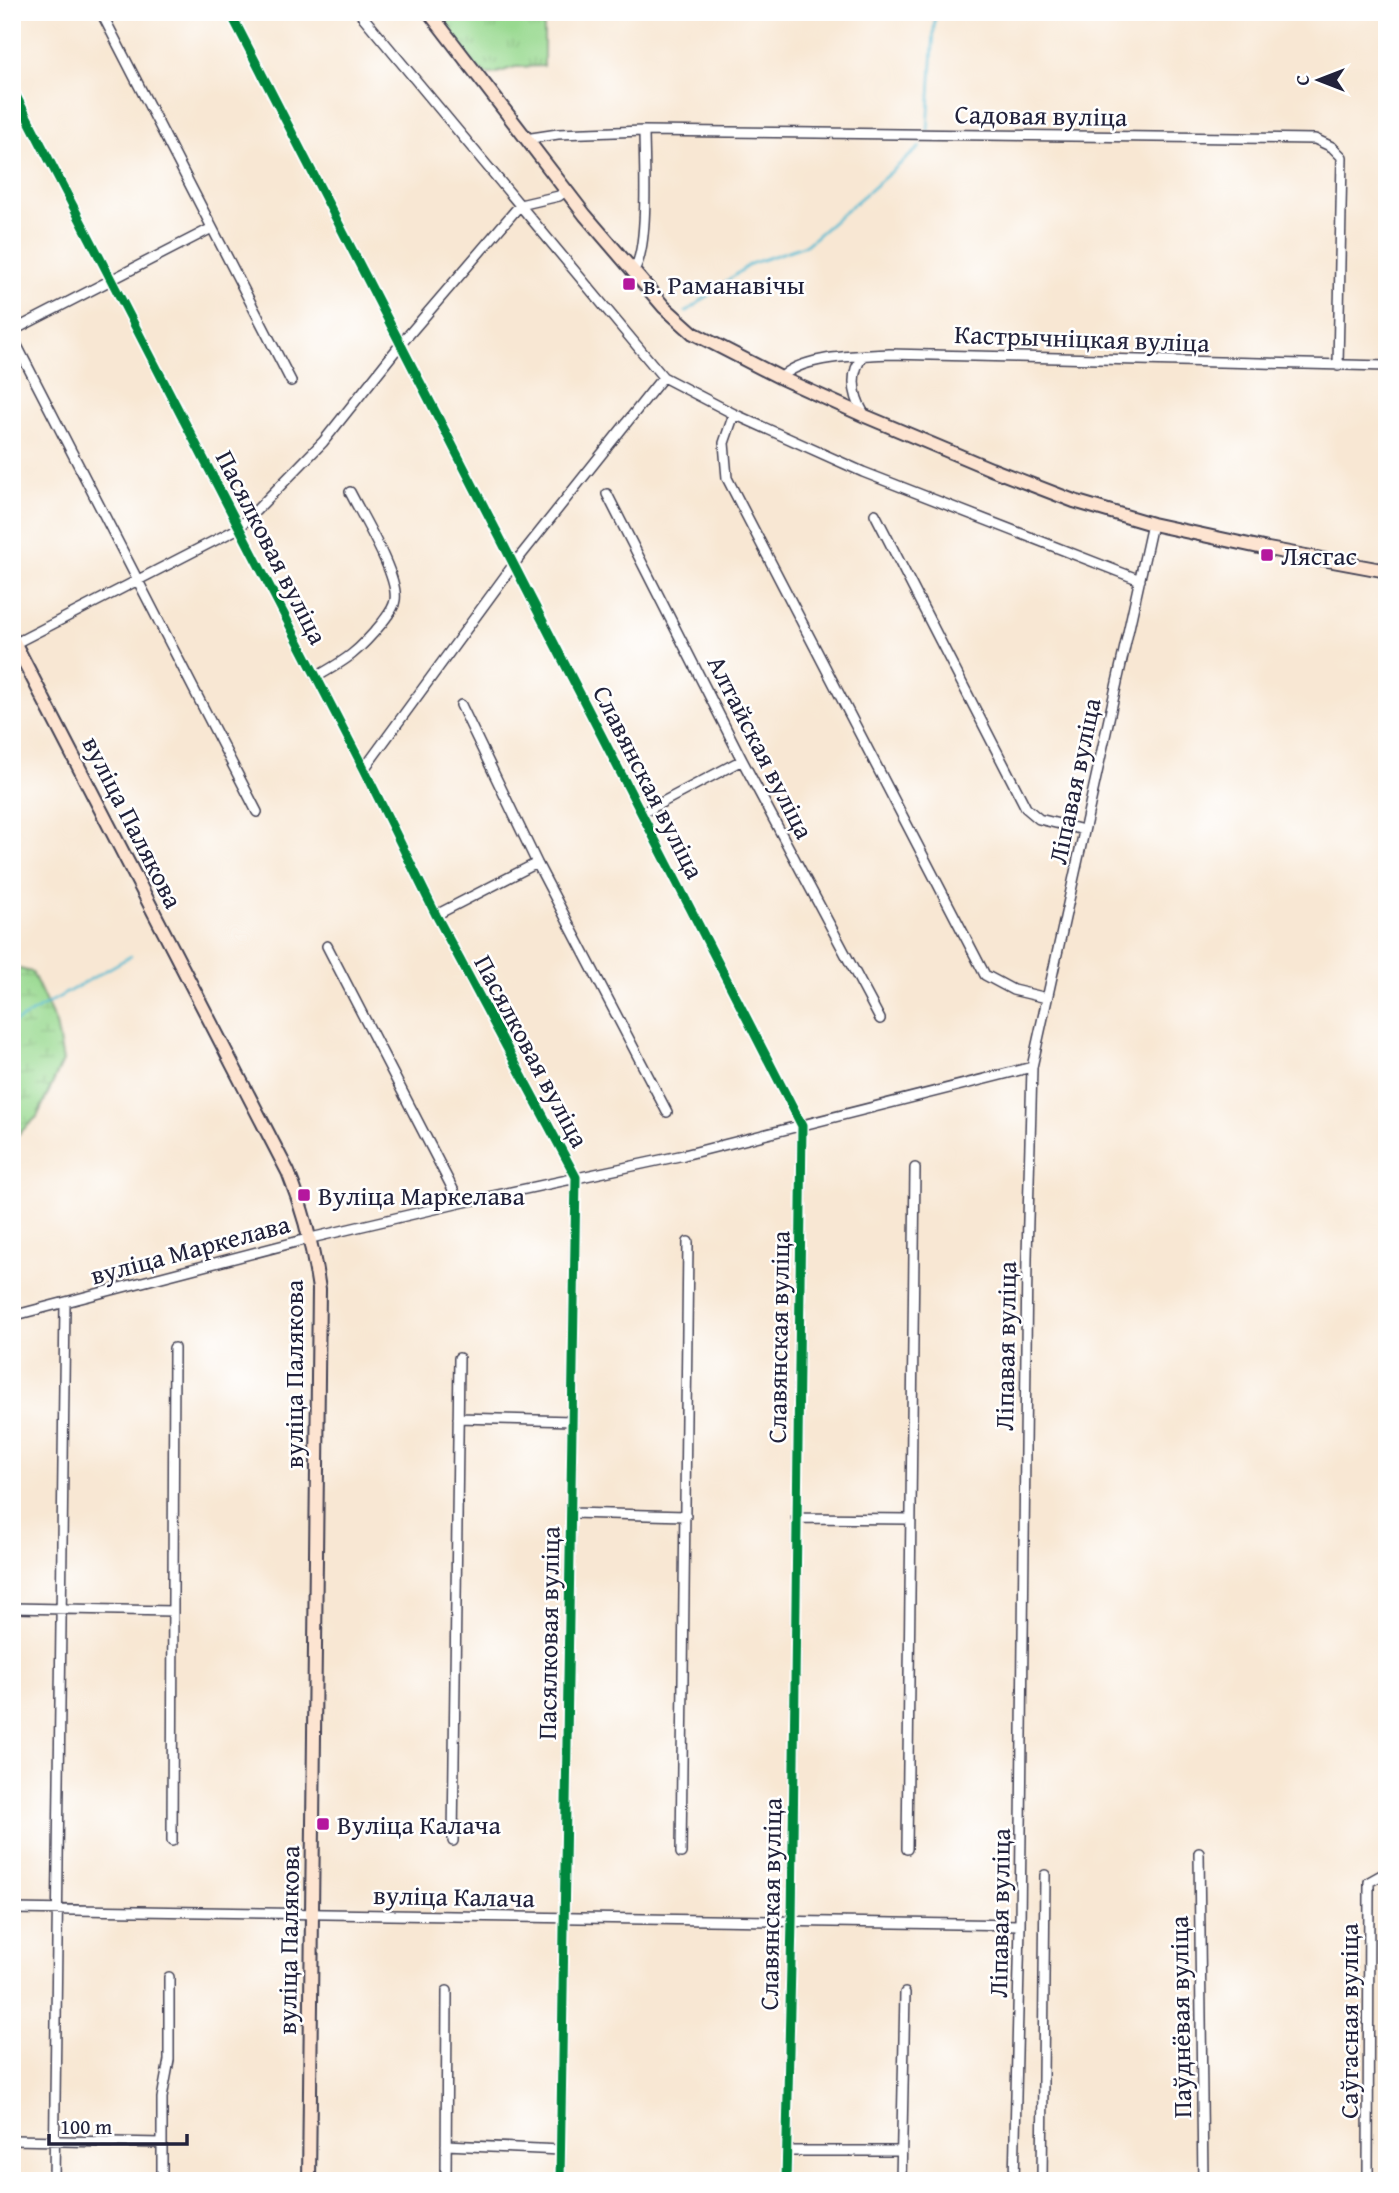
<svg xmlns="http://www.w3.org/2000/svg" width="1399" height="2193" font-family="'Gentium Book Plus',serif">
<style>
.grass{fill:url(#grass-tufts);stroke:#5d7e65;stroke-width:2}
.wetland{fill:url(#wetland-marsh);stroke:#5d7e65;stroke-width:2}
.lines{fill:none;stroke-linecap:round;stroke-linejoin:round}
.stream{stroke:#52b9d1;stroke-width:2.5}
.street-casing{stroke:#424052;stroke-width:12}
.secondary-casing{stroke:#424052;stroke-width:16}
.street{stroke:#fff;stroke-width:9}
.secondary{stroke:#fde4d1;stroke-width:12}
.cycleway-casing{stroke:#fff;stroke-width:13}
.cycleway{stroke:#00873e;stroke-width:9}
.poi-dot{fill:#b5179e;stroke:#fff;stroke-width:2.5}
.labels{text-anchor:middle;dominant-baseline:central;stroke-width:5;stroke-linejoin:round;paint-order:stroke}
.street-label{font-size:26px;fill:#22223b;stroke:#fff}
.poi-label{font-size:26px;fill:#22223b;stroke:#fff;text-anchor:start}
</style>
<defs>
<pattern id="grass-tufts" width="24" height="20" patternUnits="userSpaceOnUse" patternTransform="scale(1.75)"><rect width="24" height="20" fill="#98d98f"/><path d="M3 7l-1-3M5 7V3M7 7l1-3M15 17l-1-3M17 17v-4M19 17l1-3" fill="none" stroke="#83ba7c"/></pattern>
<pattern id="wetland-marsh" width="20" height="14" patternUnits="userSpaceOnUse" patternTransform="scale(1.75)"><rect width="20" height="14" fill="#98d98f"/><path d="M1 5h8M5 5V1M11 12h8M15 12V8" fill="none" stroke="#83ba7c"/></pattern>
</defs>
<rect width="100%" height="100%" fill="#fff"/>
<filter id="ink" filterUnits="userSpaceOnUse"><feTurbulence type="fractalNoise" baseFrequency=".0143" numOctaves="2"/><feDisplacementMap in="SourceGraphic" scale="14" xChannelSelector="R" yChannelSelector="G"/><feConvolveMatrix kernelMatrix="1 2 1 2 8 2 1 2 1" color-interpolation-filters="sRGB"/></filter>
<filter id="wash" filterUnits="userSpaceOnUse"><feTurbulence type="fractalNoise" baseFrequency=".00686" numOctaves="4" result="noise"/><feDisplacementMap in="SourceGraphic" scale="28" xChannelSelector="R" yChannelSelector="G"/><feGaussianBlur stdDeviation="1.57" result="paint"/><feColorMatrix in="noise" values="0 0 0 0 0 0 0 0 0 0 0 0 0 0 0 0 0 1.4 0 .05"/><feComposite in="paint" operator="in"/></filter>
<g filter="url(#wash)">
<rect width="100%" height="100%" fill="#f8e7d3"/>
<!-- grass -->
<path class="grass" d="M434,12H544V66L515,67L494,74H485L476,67Z"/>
<!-- wetland -->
<path class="wetland" d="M12,967L32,972L56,1024L63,1061L37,1117L12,1140Z"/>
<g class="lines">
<!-- stream -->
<path class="stream" d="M928,130L935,12
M686,312L750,264L806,245L920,147
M12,1024L131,956"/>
</g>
</g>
<g filter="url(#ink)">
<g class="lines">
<defs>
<path id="street" d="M101,12L291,381
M230,12L802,1126L792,1921L786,2181
M359,12L663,377L734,414L863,472L1140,580
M12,88L364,769L436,915L576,1177L560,2181
M525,139L558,134L644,131L1315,139L1332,147L1342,157L1338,366
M632,272C650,255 644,159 644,131
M12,331L212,228
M12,336L257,812
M863,356C848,375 854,397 865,416
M781,378C801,355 860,356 889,354L1387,366
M734,414L724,443L727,478L985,975L1013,990L1047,998
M607,494L742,760L880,1019
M875,514L1026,808L1039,819L1084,830
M12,645L239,528L323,442L400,345L520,205L559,196L565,191
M316,677C348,659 358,652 382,623C387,616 394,609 395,600C399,576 362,516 350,492
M461,705L537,863L667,1112
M364,769L514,564L663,377
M642,813L742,760
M436,915L537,863
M327,946L460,1203
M12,1316L311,1238L460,1203L684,1155L1032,1067
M458,1418L572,1421
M571,1513L686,1516
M796,1518L911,1519
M12,1608L173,1611
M172,1841L174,1348
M453,1841L459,1358
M907,1849L915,1168
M681,1853L688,1242
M1199,1853L1203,2181
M12,1909L1020,1925
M12,2140L162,2143
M446,2145L561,2150
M787,2151H902
M54,2181L65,1304
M162,2181V2098L169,2060V1977
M446,2181L447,1991
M901,2181L905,1993
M1014,2181L1020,1925L1027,1257L1032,1067L1152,524
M1042,2181L1045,1875
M1368,2181L1369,1882L1387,1872"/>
<path id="secondary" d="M429,12L585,215L664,307L693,333L781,378L865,416L991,469L1074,501L1152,524L1268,549L1387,571
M12,638L288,1172C304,1211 313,1248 319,1289L309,2181"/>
</defs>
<!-- street casing -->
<use href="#street" class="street-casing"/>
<!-- secondary casing -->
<use href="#secondary" class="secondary-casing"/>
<!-- street -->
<use href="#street" class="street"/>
<!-- secondary -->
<use href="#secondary" class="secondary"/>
<defs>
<path id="cycleway" d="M230,12L802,1126L792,1921L786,2181
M12,88L364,769L436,915L576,1177L560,2181"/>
</defs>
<!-- cycleway casing -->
<use href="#cycleway" class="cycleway-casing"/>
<!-- cycleway -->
<use href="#cycleway" class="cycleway"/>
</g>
</g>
<!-- markers -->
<g class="poi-dot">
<rect x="622" y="277" width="14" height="14" rx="3.5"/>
<rect x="1260" y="548" width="14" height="14" rx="3.5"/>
<rect x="297" y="1188" width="14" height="14" rx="3.5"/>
<rect x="316" y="1817" width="14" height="14" rx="3.5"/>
</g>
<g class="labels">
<!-- street labels -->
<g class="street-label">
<text transform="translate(1041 115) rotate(1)">Садовая вуліца</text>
<text transform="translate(1082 338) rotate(2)">Кастрычніцкая вуліца</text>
<text transform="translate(272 547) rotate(63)">Пасялковая вуліца</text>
<text transform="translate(761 747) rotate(63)">Алтайская вуліца</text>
<text transform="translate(1074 781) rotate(-78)">Ліпавая вуліца</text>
<text transform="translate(649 782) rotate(63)">Славянская вуліца</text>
<text transform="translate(133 822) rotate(63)">вуліца Палякова</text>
<text transform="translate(532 1051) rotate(62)">Пасялковая вуліца</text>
<text transform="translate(190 1249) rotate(-15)">вуліца Маркелава</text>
<text transform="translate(778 1337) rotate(-89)">Славянская вуліца</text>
<text transform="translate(1005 1346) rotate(-89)">Ліпавая вуліца</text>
<text transform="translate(293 1374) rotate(-90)">вуліца Палякова</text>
<text transform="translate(548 1633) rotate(-89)">Пасялковая вуліца</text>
<text transform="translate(454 1896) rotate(1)">вуліца Калача</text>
<text transform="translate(770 1904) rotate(-89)">Славянская вуліца</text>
<text transform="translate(999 1913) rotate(-89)">Ліпавая вуліца</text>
<text transform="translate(288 1940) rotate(-89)">вуліца Палякова</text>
<text transform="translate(1180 2017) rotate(-91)">Паўднёвая вуліца</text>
<text transform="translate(1348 2021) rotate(-90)">Саўгасная вуліца</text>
</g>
<!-- poi labels -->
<g class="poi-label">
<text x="643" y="284">в. Раманавічы</text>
<text x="1281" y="555">Лясгас</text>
<text x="318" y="1195">Вуліца Маркелава</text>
<text x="337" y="1824">Вуліца Калача</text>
</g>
</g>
<!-- margin -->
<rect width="1399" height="2193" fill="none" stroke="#fff" stroke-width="42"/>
<!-- north arrow -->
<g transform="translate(1319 80) rotate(270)" stroke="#ffffff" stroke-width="5" paint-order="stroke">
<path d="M0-5L12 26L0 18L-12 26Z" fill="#22223b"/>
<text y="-10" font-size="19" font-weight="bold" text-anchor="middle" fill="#22223b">С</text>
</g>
<!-- scale -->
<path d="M49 2134v10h138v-10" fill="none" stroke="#22223b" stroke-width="3.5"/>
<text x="60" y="2134" font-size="21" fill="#22223b" stroke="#ffffff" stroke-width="5" paint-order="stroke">100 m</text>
</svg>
